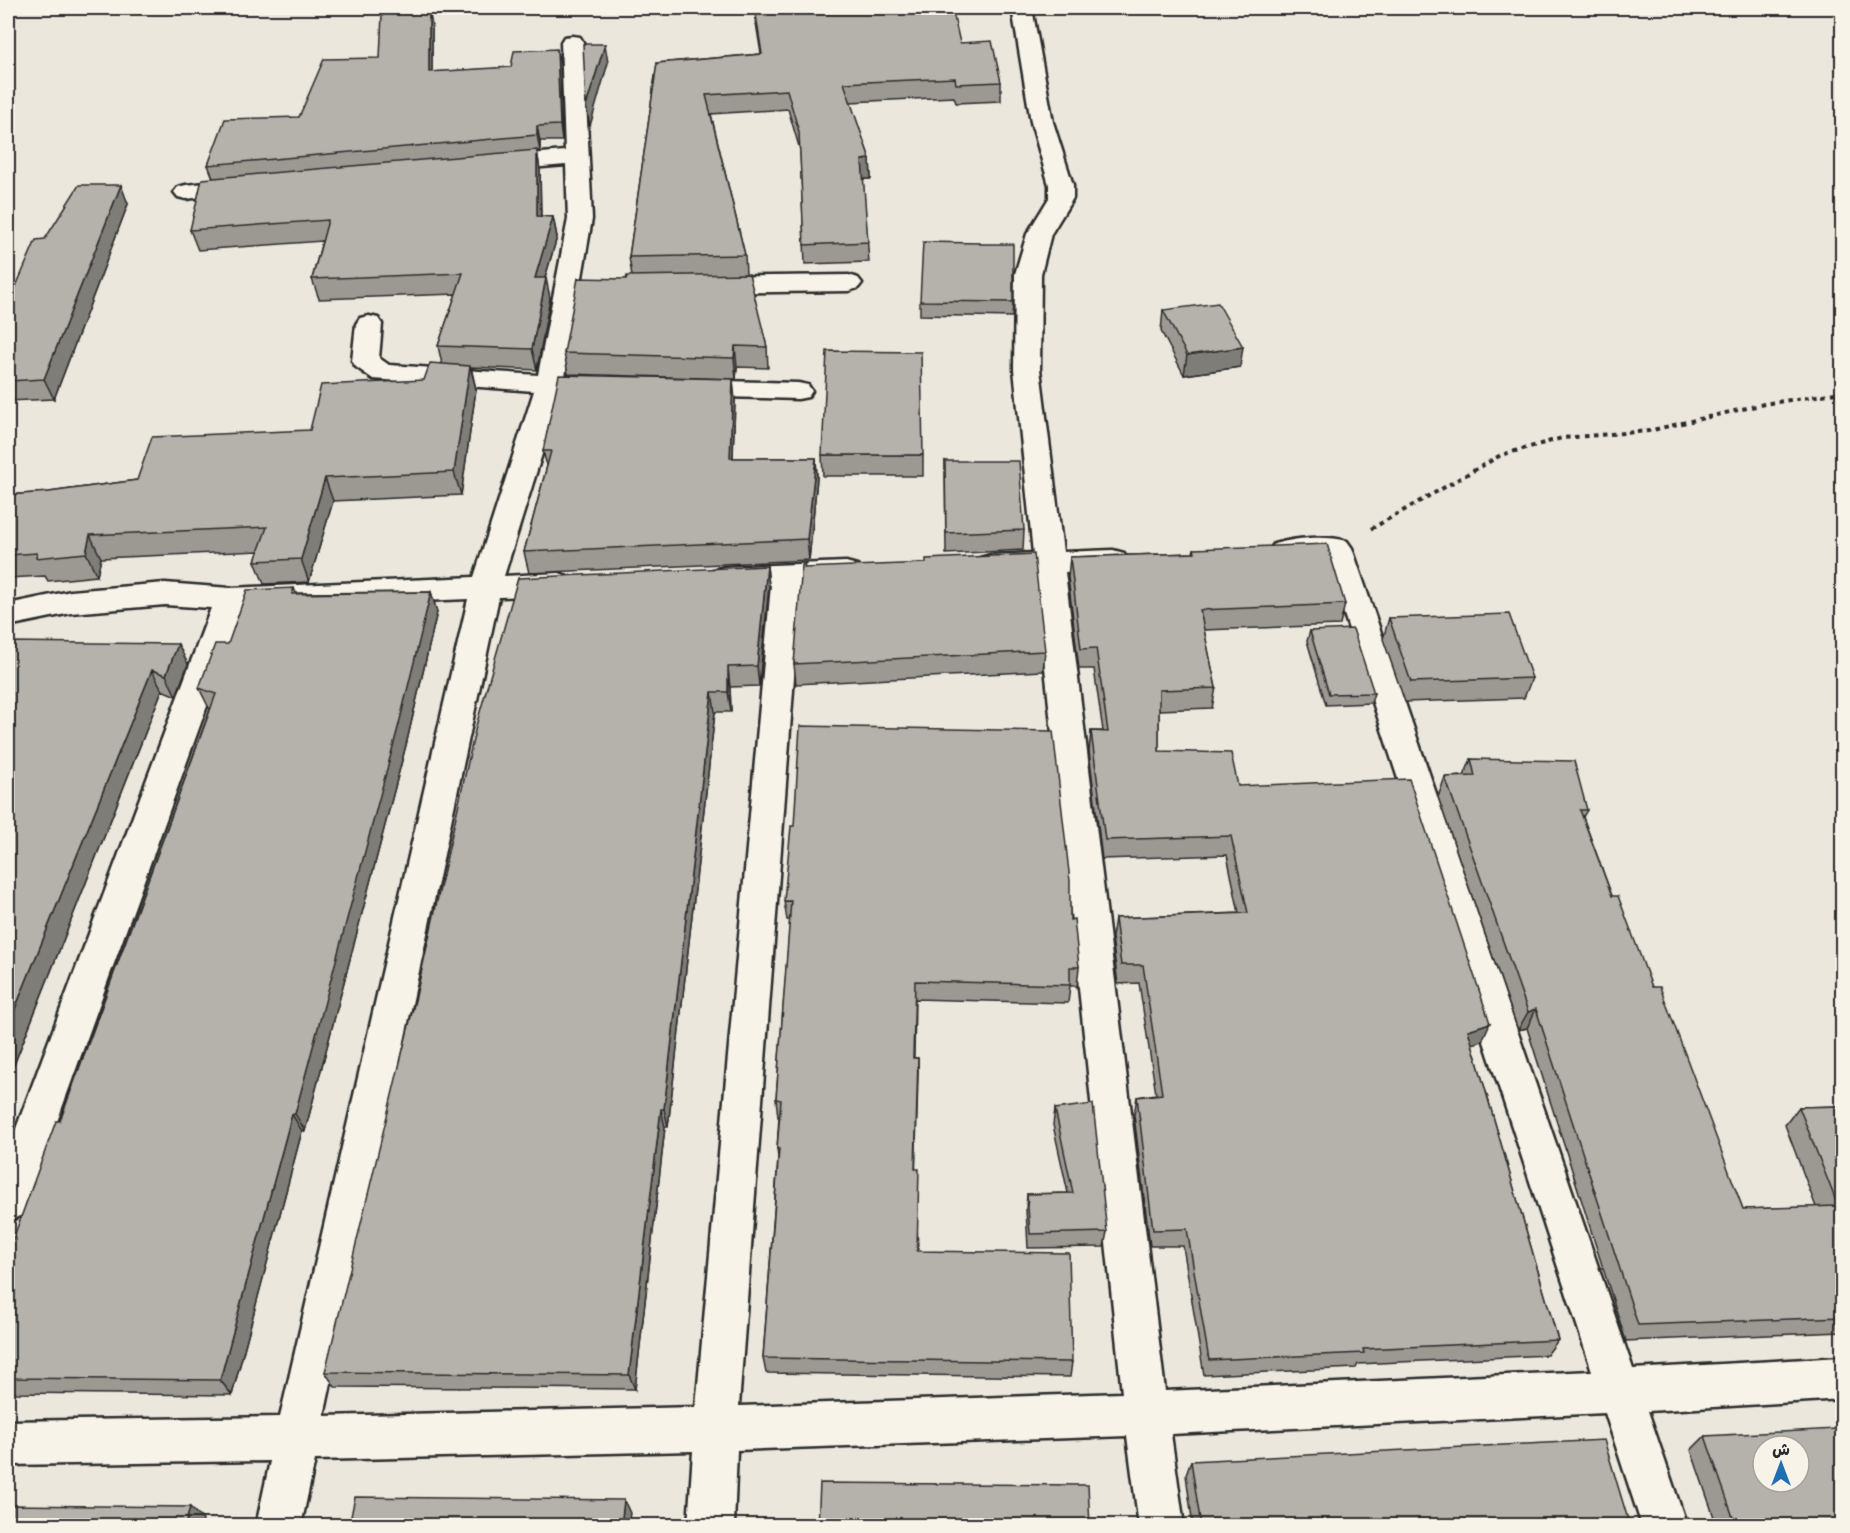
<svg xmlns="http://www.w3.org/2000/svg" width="1850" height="1533" font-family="Itim,'Playpen Sans Arabic',sans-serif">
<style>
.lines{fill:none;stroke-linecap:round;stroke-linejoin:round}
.minor-casing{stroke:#2b2b2b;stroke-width:5}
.path{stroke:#2b2b2b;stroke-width:4;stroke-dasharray:4.5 4.5;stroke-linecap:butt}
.minor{fill:#f7f3e8;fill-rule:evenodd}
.wall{fill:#9c9993;stroke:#2b2b2b;stroke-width:1.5}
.shaded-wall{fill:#7f7d78;stroke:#2b2b2b;stroke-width:1.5}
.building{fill:#b5b2ab;stroke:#2b2b2b;stroke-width:1.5;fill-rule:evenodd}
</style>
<rect width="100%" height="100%" fill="#ebe7dd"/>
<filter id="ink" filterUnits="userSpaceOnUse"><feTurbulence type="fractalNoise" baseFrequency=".0167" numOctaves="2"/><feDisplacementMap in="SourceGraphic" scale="12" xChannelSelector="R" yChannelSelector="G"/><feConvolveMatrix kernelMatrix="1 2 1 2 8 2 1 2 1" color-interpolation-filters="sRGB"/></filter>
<g filter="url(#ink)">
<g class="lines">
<defs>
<path id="minor" d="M1012,8H1032L1053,122L1073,185V198L1051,234L1041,274L1040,369L1063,552L1113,550L1124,553L1128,560L1124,567L1113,570L1065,572L1165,1391L1592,1371L1326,559L1284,561L1274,558L1269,551L1274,544C1295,538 1326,535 1347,541L1352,548L1633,1369L1842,1357V1399L1648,1411L1687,1526H1642L1605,1413L1171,1434L1184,1526H1139L1127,1436L737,1450L734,1526H688L693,1451L315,1460L301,1526H256L270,1461L8,1465V1421L280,1417L468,599L242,609L28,1202L22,1215L8,1221V1150L211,608L165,605L71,613L8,626V604L71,591L165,583L230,588L474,577L534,391L373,379L356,367L352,361L356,324L360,318L369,316L378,318L382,324L379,358L389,365L538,375L568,219L566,165L495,171L487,169L483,164L487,159L495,157L565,151L561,42L564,37L572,36L580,37L583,42L592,219L565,376L581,379L584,385L581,391L561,393L504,576L559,573L570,577L574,584L570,591L559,595L499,597L324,1416L696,1407L771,585L724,587L713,584L709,577L713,570L724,567L846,562L857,565L861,572L857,579L846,582L801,584L739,1406L1122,1393L1035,573L991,575L980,572L976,565L980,558L991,555L1033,553L1014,369L1015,274L1027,234L1049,198V185L1031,122Z
M244,179L252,181L256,186L252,191L186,199L178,197L174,192L178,187L186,185Z
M849,275L858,278L862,283L858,288L849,291L706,293L697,290L693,285L697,280L706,277Z
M688,380L798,383L808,385L812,391L808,397L798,399L688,396L678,394L675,388L678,382Z"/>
</defs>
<!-- minor casing -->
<use href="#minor" class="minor-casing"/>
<!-- path -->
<path class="path" d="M1371,529L1501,455L1562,438L1648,431L1764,404L1842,392"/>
<!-- minor -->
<use href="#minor" class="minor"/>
</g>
<!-- wall -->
<path class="wall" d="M755,8L960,43L1001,82V101L956,103L954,97L850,102L870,159L871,179H863L869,262L805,264L800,150L788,109L711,114L745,255L746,274L767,347L768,368L737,367L736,379L568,374L564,353L626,279L632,276L629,257L657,63L761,54L756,23Z
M432,25V72L560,65L562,141H540V151H537L540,170L541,216L553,217L557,237L545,278L550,298L537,370L471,367L476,389L461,495L333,501L309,582L264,584L255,561L259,551L101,558L97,576L48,581L45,576L8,578V495L49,492L137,480L310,430L424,380L442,364L438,346L456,294L319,299L312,279L322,241L198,250L190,230L213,178L208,165L299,117L380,58Z
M128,204L54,399L8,401V290L14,291L45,239Z
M980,244L1013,302L1012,317L920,315V301Z
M1163,310L1240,367L1184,375L1161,331Z
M735,400L733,458H816L817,478L809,560L529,573L524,552L547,466L543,451Z
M822,455H923V476H823Z
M945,461L1024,530L1023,550L946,554Z
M1194,549L1345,604L1340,625L1204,630L1216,688L1212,708L1159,710V751L1238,786L1482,1041L1472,1044L1558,1340L1547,1355L1358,1364L1356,1368L1204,1375L1183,1246H1150L1134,1115L1137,1097L1156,1094L1139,983L1118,984L1112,937L1115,918L1239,913L1227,855L1102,859L1089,751L1091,731H1103L1094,669H1079L1068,577L1070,557L1193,553Z
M767,566L769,586L759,686L730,687L731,712H715L668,1127H665L635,1389L335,1387L325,1372Z
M805,568L1045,651L1043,671L796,684L794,664Z
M294,588L296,593L431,592L437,612L406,745L305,1131H302L232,1395L8,1393V1253L60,1121L210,709L209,708L199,688L228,644Z
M1389,618L1532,678L1524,698L1405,702L1383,639Z
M1310,631L1374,693L1371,703L1326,705L1307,641Z
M8,642L188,664L176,696L162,690L8,1080Z
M1471,759L1587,810L1583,817L1612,896L1652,987L1743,1209L1816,1207L1785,1125L1799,1107L1842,1106V1332L1626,1341L1527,1028L1518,1030L1438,797L1445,777L1464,776Z
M784,901L1070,920L1079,967L1077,986H1070L1068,1003L915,999L914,1058H918L915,1169L918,1251L1072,1362L1070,1377L766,1373L763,1358L778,1158L777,1149L779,1117H778L776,1099L790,920H787Z
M1055,1109L1107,1232L1104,1247L1028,1248L1026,1209L1027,1194L1068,1193L1053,1125Z
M1705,1436L1842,1526H1717L1691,1450Z
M1191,1461L1630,1526H1193L1186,1475Z"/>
<!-- shaded-wall -->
<path class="shaded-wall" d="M429,10L432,25V87L429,72Z
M605,44L608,63L590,126L586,106Z
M557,49L560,65L562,141L560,125Z
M537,126L540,141V151L537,135Z
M537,150L540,170L541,236L537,216Z
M870,159L871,179H862V160Z
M121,185L128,204L54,399L44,379Z
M553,217L557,237L539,298L535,278Z
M546,278L550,298L537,370L532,349Z
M735,346L737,367L736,379L734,358Z
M1243,347L1240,367L1184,375L1187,355Z
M470,366L476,389L461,495L454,472Z
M733,379L735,400L732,478L730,458Z
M816,458L817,478L809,560L807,539Z
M325,478L333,501L309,582L301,559Z
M90,535L101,558L97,576L86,553Z
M767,566L769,586L759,686L757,666Z
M431,592L437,612L406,745L305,1131L295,1114Z
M178,644L188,664L176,696L166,675Z
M728,667L730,687L731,712L728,692Z
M152,670L162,690L8,1080V1026Z
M712,692L715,712L668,1127L664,1109Z
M1536,1009L1527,1028L1518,1030L1528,1012Z
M1490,1023L1482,1041L1459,1048L1468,1030Z
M918,1058V1076L915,1186V1169Z
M661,1109L665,1127L635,1389L629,1375Z
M292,1114L302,1131L232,1395L220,1380Z
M624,1500L630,1513L628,1526H621Z
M190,1507L203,1520L202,1526H185Z"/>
<!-- building -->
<path class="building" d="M755,8H952L960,43L992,41L1001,82L956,84L955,78L844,83L870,159L862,160L868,242L804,245L799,132L787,90L706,95L745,255L629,257L657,63L762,54Z
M429,10V72L511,67L514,51L557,49L560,125L537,126V135L208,165L225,119L299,117L324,59L380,58L382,14Z
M583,44H605L586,106Z
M537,150V216L553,217L535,278H546L532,349L438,346L463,273L312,279L328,220L190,230L202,179Z
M79,185H121L44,379L8,381V290L14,291L36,240L45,239Z
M923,242L980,243V244H1013V302L920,301Z
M749,274L767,347L735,346L734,358L564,353L578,278L626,279L627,276Z
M1218,303L1243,347L1187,355L1163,310Z
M827,351L921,352L923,455H822Z
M430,363L470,366L454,472L325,478L301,559L255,561L267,527L90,535L86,553L36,558L37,553L8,555V495L49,492L137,480L152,437L310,430L321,385L424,380Z
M559,375L733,379L730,458H816L807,539L524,552L551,451H543Z
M945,461H1019L1024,530L946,533Z
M1327,544L1345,604L1200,610L1216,688L1159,690V751L1231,753L1238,786L1409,779L1490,1023L1468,1030L1558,1340L1363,1349L1364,1353L1209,1360L1187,1229L1153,1230L1137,1097L1162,1094L1143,965H1121L1115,918L1248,913L1231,836L1105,840L1091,731L1108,732L1096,648L1081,649L1070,557L1195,553L1194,549Z
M1034,554L1045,651L794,664L802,565L805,564L804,568L926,563V559Z
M767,566L757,666L728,667V692H712L664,1109H661L629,1375L325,1372L416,996L476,726L518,578Z
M294,588L292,594L431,592L399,724L295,1114H292L220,1380L8,1378V1253L56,1121H60L216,694L199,688L215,644H228L247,590Z
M1509,614L1532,678L1411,682L1389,618Z
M1353,629L1374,693L1329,694L1310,631Z
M8,642L178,644L166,675L152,670L8,1026Z
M800,726L1053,731L1070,881V920L1074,919L1079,967H1070V985L915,981L913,1058H918L915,1169H919L917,1251L1069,1253L1072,1362L763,1358L779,1149H777L781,1100L776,1099L791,901H784L791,826H794Z
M1471,759L1574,761L1587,810H1580L1612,896H1618L1652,987H1660L1743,1209L1838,1206L1799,1107L1842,1106V1317L1638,1325L1536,1009L1528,1012L1445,777L1475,776Z
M1093,1104L1107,1232L1030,1234L1027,1194L1073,1193L1055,1109Z
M1836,1429L1842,1447V1526H1736L1705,1436ZM1763,1446H1799V1482H1763Z
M1604,1440L1630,1526H1201L1191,1461Z
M820,1483L1088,1485L1090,1526H818Z
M355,1497L624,1500L621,1526H349Z
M8,1505L190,1507L185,1526H8Z"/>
</g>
<!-- margin -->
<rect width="1850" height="1533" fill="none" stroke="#f7f3e8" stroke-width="30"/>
<rect x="15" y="15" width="1820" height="1503" fill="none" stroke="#2b2b2b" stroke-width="2" filter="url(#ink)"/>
<!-- north arrow -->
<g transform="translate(1781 1464)"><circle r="28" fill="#f7f3e8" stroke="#a5a39c" stroke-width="1.5"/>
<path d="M0-4.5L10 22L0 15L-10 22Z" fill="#1f6fb2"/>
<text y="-9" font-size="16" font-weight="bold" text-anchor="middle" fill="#2b2b2b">ش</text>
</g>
</svg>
